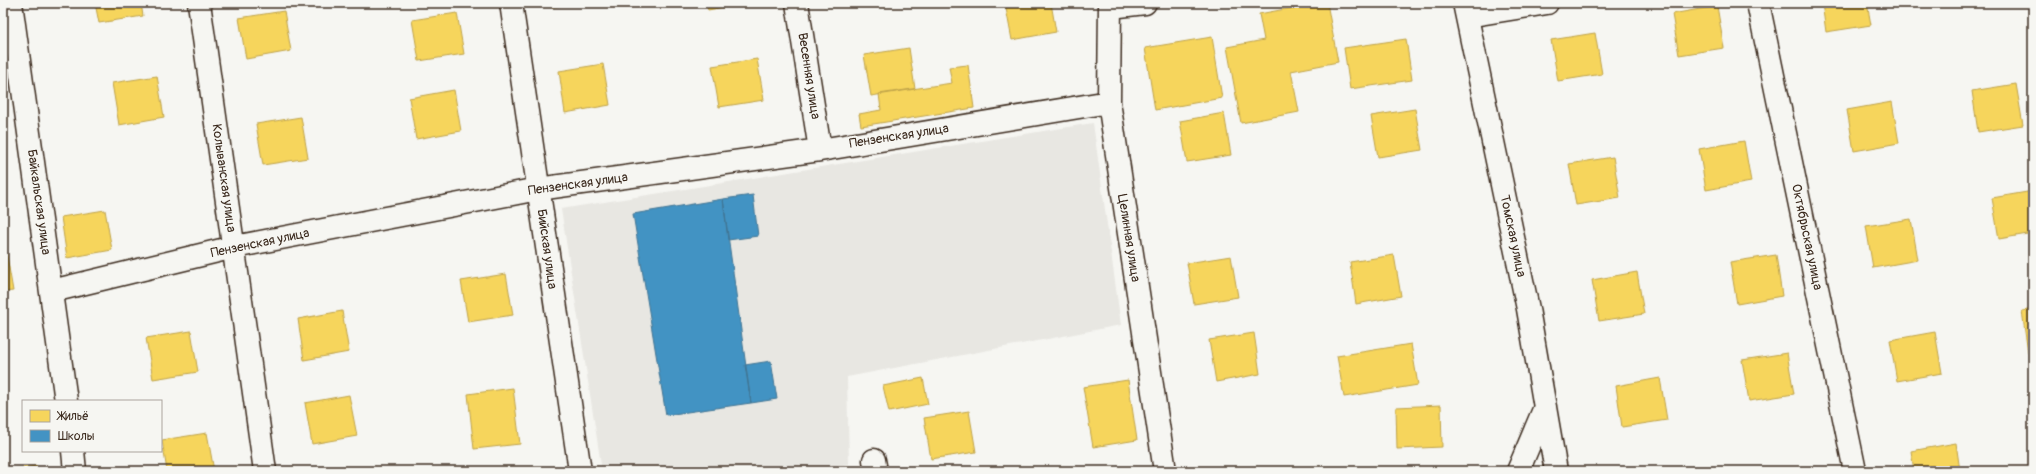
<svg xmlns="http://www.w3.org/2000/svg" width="2036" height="474" font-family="Pangolin,sans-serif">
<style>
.built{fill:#e8e7e2}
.homes{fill:#f6d55c;stroke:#bea249}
.schools{fill:#4393c3;stroke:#417492}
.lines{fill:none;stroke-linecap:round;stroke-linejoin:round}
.minor-casing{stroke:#3b2a1e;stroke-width:25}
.minor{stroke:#f6f6f2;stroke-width:22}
.labels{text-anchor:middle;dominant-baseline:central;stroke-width:4;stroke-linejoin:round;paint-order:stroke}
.street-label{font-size:13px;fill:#3b2a1e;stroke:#f6f6f2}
</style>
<rect width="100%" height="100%" fill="#f6f6f2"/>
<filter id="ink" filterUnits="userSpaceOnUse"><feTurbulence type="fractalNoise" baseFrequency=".025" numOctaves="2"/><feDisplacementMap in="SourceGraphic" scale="8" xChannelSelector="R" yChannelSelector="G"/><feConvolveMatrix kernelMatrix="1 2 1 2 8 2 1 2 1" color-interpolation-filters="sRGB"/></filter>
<g filter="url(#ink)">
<!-- built -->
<path class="built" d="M1093,123L1121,325L847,377L849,464L804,471H602L561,209Z"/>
<!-- homes -->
<path class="homes" d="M95,3H141L143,16L99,23Z
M552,3H574L552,7Z
M706,3H746L708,10Z
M1005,3H1051L1056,32L1012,40Z
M1318,3H1327L1338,62L1291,71L1299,112L1241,123L1227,47L1264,40L1259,14Z
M1822,3H1867L1871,25L1826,32Z
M1953,3H1971L1953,6Z
M1717,6L1724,48L1679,55L1672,14Z
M284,11L291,51L246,59L239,18Z
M457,13L464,54L419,61L412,20Z
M1595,33L1602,74L1558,81L1551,40Z
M1212,37L1222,98L1155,110L1145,48Z
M1406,39L1412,80L1350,89L1344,48Z
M909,48L915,89L871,96L864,55Z
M757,59L764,100L719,107L712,66Z
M603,64L610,105L565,113L559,71Z
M968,65L974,108L861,126L859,114L881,110L879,94L952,83L949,67Z
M157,76L164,117L119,125L112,83Z
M2016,84L2023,125L1978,132L1972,91Z
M454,90L461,131L416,139L409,98Z
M1892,102L1899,143L1854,151L1847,110Z
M1415,109L1422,150L1378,157L1371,116Z
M1224,113L1231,155L1187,162L1180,121Z
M301,117L308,158L263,165L256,124Z
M1744,141L1751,182L1706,190L1699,149Z
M1613,157L1620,198L1576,205L1569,164Z
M2033,191V233L1999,239L1992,198Z
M105,210L112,250L67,258L61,217Z
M1911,219L1918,260L1873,268L1866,226Z
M3,250H6L13,291L3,292Z
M1394,255L1401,296L1356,304L1350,262Z
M1776,255L1782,296L1737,304L1730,262Z
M1231,256L1238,297L1194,304L1187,263Z
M1637,272L1644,314L1599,321L1592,280Z
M506,274L513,315L468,322L461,281Z
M2033,309V352L2028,353L2022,311Z
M342,311L349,352L304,360L298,319Z
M191,331L198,372L153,379L146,338Z
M1935,332L1942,373L1897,381L1890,340Z
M1254,333L1260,374L1216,382L1209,340Z
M1411,344L1418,385L1344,397L1337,356Z
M1787,353L1794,394L1749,401L1742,360Z
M923,378L928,404L889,412L883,386Z
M1660,378L1667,420L1622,427L1616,386Z
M1128,380L1137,440L1093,447L1083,387Z
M513,388L520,444L474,449L468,394Z
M349,395L357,436L312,444L305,403Z
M1441,405L1442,447L1397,449L1396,407Z
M969,411L976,452L931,459L924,418Z
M207,433L214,471H167L162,440Z
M1956,443L1960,471H1914L1911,451Z
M37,466L38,471H3V470Z
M1817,467V471H1792Z"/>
<!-- schools -->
<path class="schools" d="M753,195L758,236L728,240L723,199Z
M723,199L751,403L666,415L633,214Z
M771,361L777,399L751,403L745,365Z"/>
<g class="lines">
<defs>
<path id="minor" d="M11,3L66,401
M199,3L265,471
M511,3L580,471
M797,3L820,150
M1110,3L1109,102L1165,471
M1464,3L1528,309L1556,471
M1758,3L1855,471
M1111,7L1145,3
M1467,16L1547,3
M52,291L234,247L538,189L820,150L1109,102
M73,451L75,471
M874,460L876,471
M1518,471L1545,407"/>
</defs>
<!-- minor casing -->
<use href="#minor" class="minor-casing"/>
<!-- minor -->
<use href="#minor" class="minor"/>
</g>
</g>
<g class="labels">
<!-- street labels -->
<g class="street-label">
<text transform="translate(809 76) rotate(81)">Весенняя улица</text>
<text transform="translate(899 136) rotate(-9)">Пензенская улица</text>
<text transform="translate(224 178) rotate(82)">Колыванская улица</text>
<text transform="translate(578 184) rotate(-8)">Пензенская улица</text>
<text transform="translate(39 202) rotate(82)">Байкальская улица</text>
<text transform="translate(1513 236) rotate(78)">Томская улица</text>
<text transform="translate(1807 237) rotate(78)">Октябрьская улица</text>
<text transform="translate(1129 238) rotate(81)">Целинная улица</text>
<text transform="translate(260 243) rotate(-12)">Пензенская улица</text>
<text transform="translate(547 249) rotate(82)">Бийская улица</text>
</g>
</g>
<!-- margin -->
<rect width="2036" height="474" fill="none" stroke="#f6f6f2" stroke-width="16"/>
<rect x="8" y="8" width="2020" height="458" fill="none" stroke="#3b2a1e" stroke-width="1.5" filter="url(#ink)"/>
<!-- legend -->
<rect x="22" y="400" width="140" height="52" fill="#f6f6f2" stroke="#aba49d"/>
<rect x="30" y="410" width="20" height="12" fill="#f6d55c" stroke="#aba49d"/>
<text x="58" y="420" font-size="12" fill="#3b2a1e">Жильё</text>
<rect x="30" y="430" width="20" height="12" fill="#4393c3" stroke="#aba49d"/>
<text x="58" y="440" font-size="12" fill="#3b2a1e">Школы</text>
</svg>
